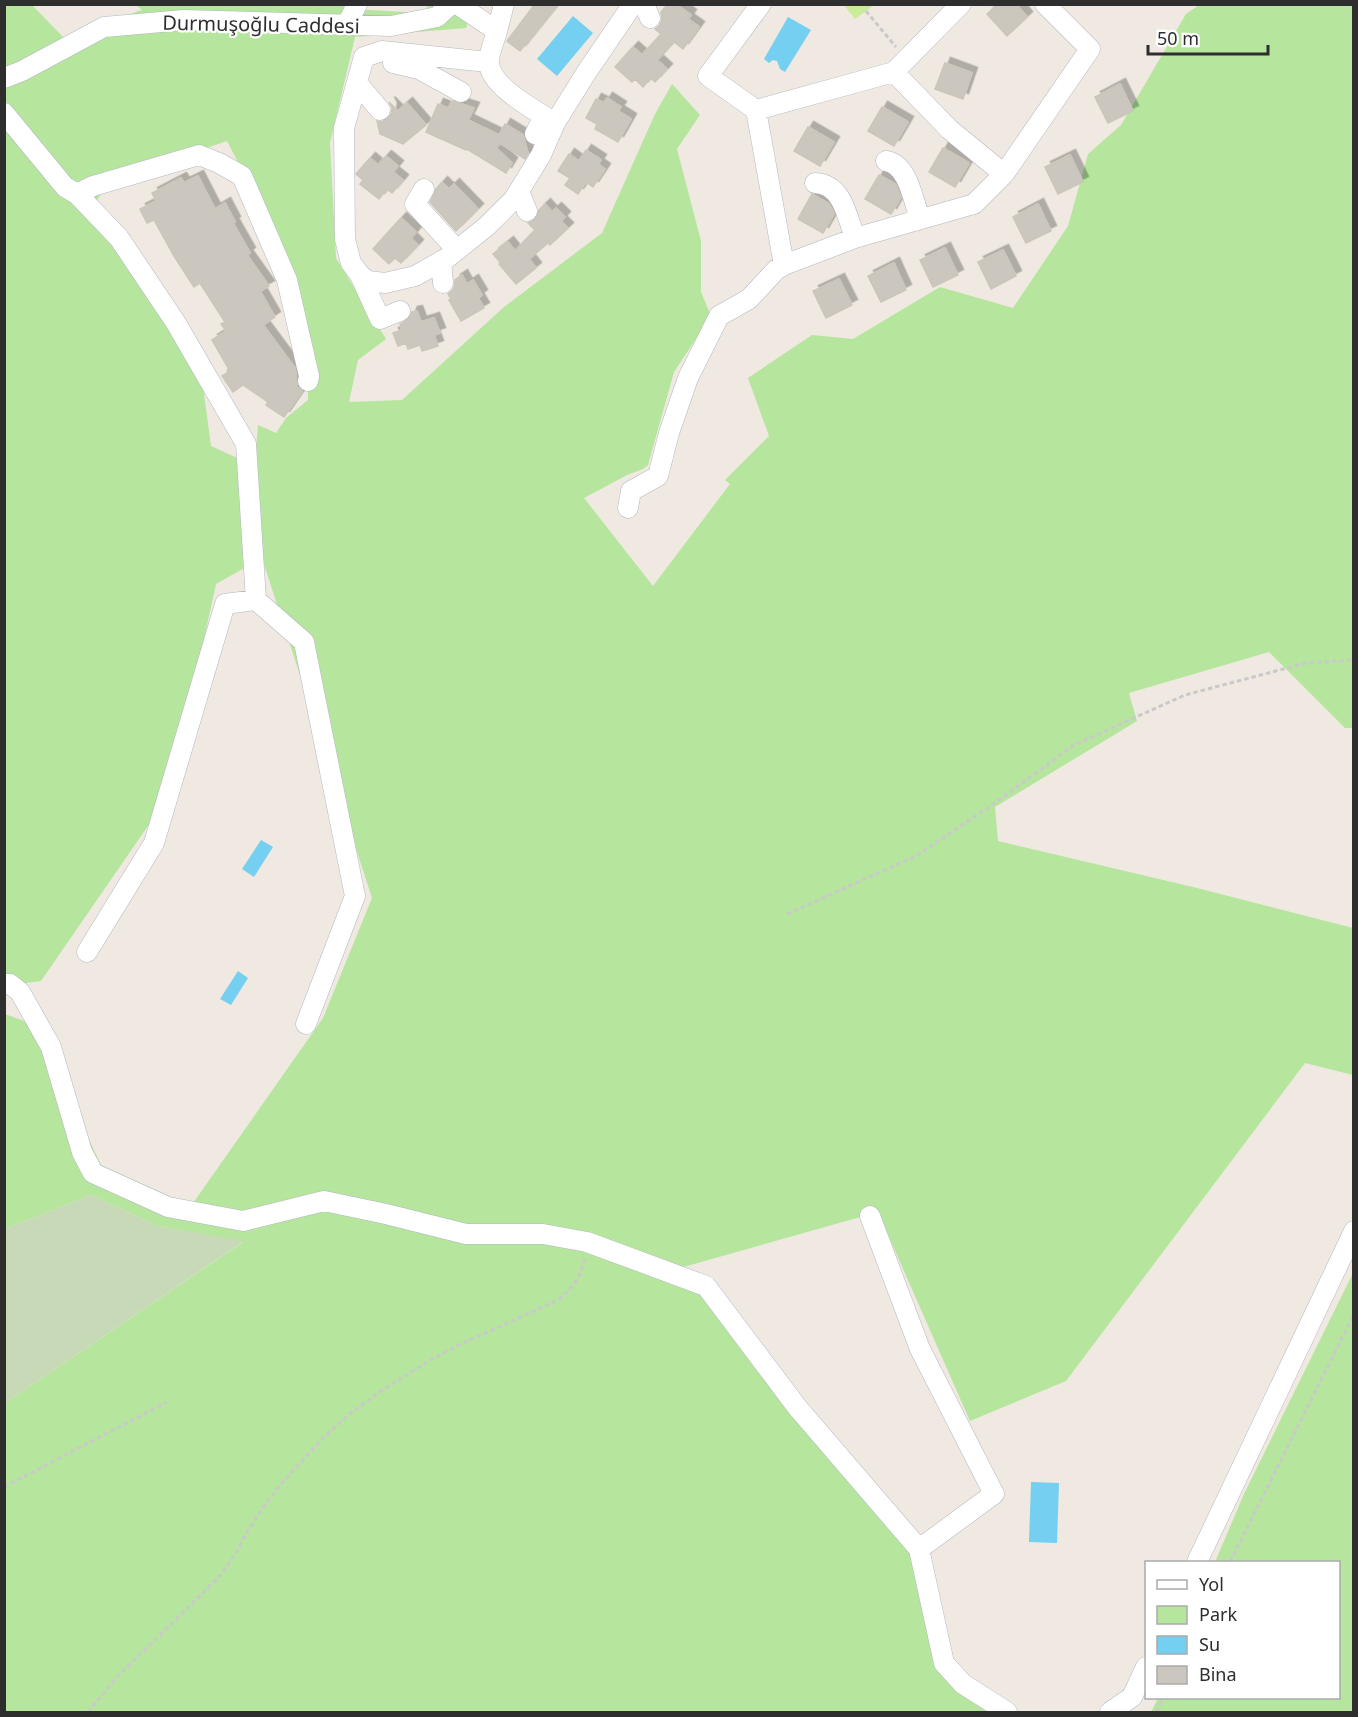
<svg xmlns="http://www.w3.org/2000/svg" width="1358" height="1717" font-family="'Noto Sans',sans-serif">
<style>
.green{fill:#b6e59e;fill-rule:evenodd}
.cemetery{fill:#c8d9b8}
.pitch{fill:#c9ec9a}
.water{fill:#75cff0}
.building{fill:#cbc7bf;stroke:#cbc5ba;stroke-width:1.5;filter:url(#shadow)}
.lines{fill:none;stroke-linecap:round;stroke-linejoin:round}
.minor-casing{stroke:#b4b7c1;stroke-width:21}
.path{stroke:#c9c9c9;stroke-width:3;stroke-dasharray:4.5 3;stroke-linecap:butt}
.minor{stroke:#fff;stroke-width:20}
.labels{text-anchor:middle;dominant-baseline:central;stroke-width:4.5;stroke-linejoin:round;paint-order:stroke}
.street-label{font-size:20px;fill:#2e2e2e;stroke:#fff}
</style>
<defs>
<filter id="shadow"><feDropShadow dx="5.5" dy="-5.5" stdDeviation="0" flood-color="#0004"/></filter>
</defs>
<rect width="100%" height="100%" fill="#efe9e1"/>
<!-- green -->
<path class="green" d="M342,4L352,9L422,13L429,5H475L466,28L355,37L330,143L336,258L386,339L358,360L349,402L402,400L504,307L602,233L655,114L672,84L700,115L677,149L701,241V292L711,316L674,372L648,465L643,469L627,475L584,498L653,586L730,484L725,480L769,436L748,378L812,335L853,339L940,287L1013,308L1068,226L1088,154L1121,125L1186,14L1199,5H1353V728H1345L1269,652L1129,693L1137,721L995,807L998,841L1197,888L1353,928V1075L1305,1063L1066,1381L970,1421L878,1212L680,1268L902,1517L957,1688L1002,1712H5V1403L243,1242L158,1226L91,1195L5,1229V1014L35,1025L101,1165L191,1206L323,1018L372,898L262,558L216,584L170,794L41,981L5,986V5H32L63,37L142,10L136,5ZM227,141L269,222L308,330V400L286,418L276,433L258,425L255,462L235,457L211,446L203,386L189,356L92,207L111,180Z
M1353,1273V1712H1151L1158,1698H1338V1562H1215L1244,1494Z"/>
<!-- cemetery -->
<path class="cemetery" d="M91,1195L158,1226L244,1241L5,1403V1229Z"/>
<!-- pitch -->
<path class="pitch" d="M844,5H874L855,19Z"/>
<!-- water -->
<path class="water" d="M573,16L593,33L557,76L537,59Z
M788,17L811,30L785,72L780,69L777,61L773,60L769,63L764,59Z
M261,840L273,847L254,877L242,869Z
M238,971L248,978L231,1005L220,999Z
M1031,1482L1059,1483L1057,1543L1029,1542Z"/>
<!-- building -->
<path class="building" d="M535,4H558L520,51L507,41Z
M998,4H1016L1027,17L1007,36L987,14Z
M667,5H677L691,15L688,19L699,27L683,49L674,42L657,60L667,69L655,82L651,78L643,87L635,79L632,82L615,67L633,47L642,55L661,34L655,29L660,25L662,19L661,12Z
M945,63L972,73L963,99L935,89Z
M1120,84L1133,111L1108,123L1095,97Z
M607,98L621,107L618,111L631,119L618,142L595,129L597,124L586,118L596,99L604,103Z
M452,101L474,108L468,120L499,135L505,124L523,135L528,154L525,159L500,143L496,148L512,163L506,173L467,149L466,150L426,132L438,104L448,108Z
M389,102L398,111L407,103L426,125L403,144L380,134L377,121L383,122L387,119L391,115L392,108Z
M882,107L908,122L894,146L868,131Z
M808,127L834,142L820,166L794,151Z
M943,148L969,163L955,187L929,172Z
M586,150L601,160L598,164L605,169L593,187L586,182L578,194L565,185L570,178L558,171L569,154L579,161Z
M1070,155L1083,182L1058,194L1045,167Z
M386,156L398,166L393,172L403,180L392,193L387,189L379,199L360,184L363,180L356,174L370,158L378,165Z
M879,175L895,184L901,197L891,214L865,199Z
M198,176L215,209L225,203L235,222L233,223L250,253L247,255L269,286L260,291L275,317L263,325L295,368L297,387L302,391L284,417L266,405L268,402L243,385L233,392L222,376L230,371L212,340L226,331L221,324L225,322L200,283L194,287L174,256L154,220L147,223L140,209L156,201L152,193L181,178L184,183Z
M442,182L449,189L454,184L478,209L456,231L430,202L436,189Z
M812,194L829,204L834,214L823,233L798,219Z
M545,204L552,212L556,208L565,217L561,221L568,228L550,245L548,243L529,259L536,268L516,284L499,264L500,262L493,254L508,242L515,251L535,230L528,223L536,219L539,210Z
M1038,204L1051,231L1026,243L1013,217Z
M401,218L416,232L411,238L418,245L401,263L395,258L389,264L373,249Z
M945,248L958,275L933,287L920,260Z
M1003,250L1016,276L991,289L978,262Z
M894,263L906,290L881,302L868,276Z
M462,275L467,284L473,280L482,295L478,298L484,308L461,321L449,300L451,299L448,294L454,289L455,280Z
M839,279L852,305L826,318L813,291Z
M417,311L421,322L434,318L440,333L434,335L438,346L422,351L420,345L408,349L406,343L398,346L393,333L402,330L400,324L409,319L412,312Z"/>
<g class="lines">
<defs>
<path id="minor" d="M457,4L497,31L504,4
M644,4L650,18
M761,4L708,76L756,110L894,72L961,4
M347,25L357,4
M497,31C495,40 488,54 489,63C491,88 536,110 555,123L586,73L633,4
M488,62L382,51L364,57L344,128L345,239L351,263L360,275L368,281L385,283L415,276L447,258L487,226L514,199L541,155L555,123
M393,63L419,69L461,92
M894,72L949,129L1004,174
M4,78L22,71L104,27L184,20L391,26L437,17L451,4
M357,83L380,110
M756,110L784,265
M4,113L65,187L77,194L93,186L199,155L219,163L242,176L287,280L309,376L308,381
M535,134L544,116
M886,161C908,164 913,200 920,219
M815,183C843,184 847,217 855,238
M424,189L415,204L457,250
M519,191L527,211
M77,194L119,238L176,323L246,444L256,600L225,604L154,843L87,952
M441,261L443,283
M360,275L380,319L400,311
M628,508L631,491L658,476L669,433L688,378L719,316L749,299L776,270L784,265L855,238L974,204L1004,174L1090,49L1045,4
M256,600L304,642L355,896L306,1024
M4,984H10L20,992L51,1047L82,1152L93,1173L168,1207L243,1221L324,1201L386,1214L466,1234H543L587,1242L706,1286L797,1407L919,1549L944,1663L963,1684L1007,1712
M870,1216L920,1349L994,1494L919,1549
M1197,1562L1354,1231
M1110,1712L1132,1697L1146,1667"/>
</defs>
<!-- minor casing -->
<use href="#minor" class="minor-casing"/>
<!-- path -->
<path class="path" d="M866,11L896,47
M787,914L916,856L992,805L1074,745L1185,695L1306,663L1354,660
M4,1487L167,1402
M1230,1562L1354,1314
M88,1712L117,1677L218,1578L236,1553L244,1537L262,1509L281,1484L326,1435L351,1413L378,1393L432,1359L459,1345L556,1301C572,1290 581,1277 585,1258
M1156,1712L1164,1698"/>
<!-- minor -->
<use href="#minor" class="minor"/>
</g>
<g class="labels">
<!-- street labels -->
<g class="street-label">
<text transform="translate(261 24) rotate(1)">Durmuşoğlu Caddesi</text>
</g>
</g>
<!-- border -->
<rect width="1358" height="1717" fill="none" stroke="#2e2e2e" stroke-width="12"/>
<!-- legend -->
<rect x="1145" y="1561" width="195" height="138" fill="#ffffff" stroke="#ababab" stroke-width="1.5"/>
<rect x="1157" y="1580" width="30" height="9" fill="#ffffff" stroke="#ababab" stroke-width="1.5"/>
<text x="1199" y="1591" font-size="18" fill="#2e2e2e">Yol</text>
<rect x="1157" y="1606" width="30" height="18" fill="#b6e59e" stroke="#ababab" stroke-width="1.5"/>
<text x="1199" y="1621" font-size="18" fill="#2e2e2e">Park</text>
<rect x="1157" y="1636" width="30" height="18" fill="#75cff0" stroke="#ababab" stroke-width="1.5"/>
<text x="1199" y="1651" font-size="18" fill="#2e2e2e">Su</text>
<rect x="1157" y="1666" width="30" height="18" fill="#cbc7bf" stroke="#ababab" stroke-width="1.5"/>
<text x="1199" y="1681" font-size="18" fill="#2e2e2e">Bina</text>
<!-- scale -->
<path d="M1148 45v9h120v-9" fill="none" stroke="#2e2e2e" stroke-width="3"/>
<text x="1157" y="45" font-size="18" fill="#2e2e2e" stroke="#ffffff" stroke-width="4.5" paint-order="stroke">50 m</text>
</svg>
